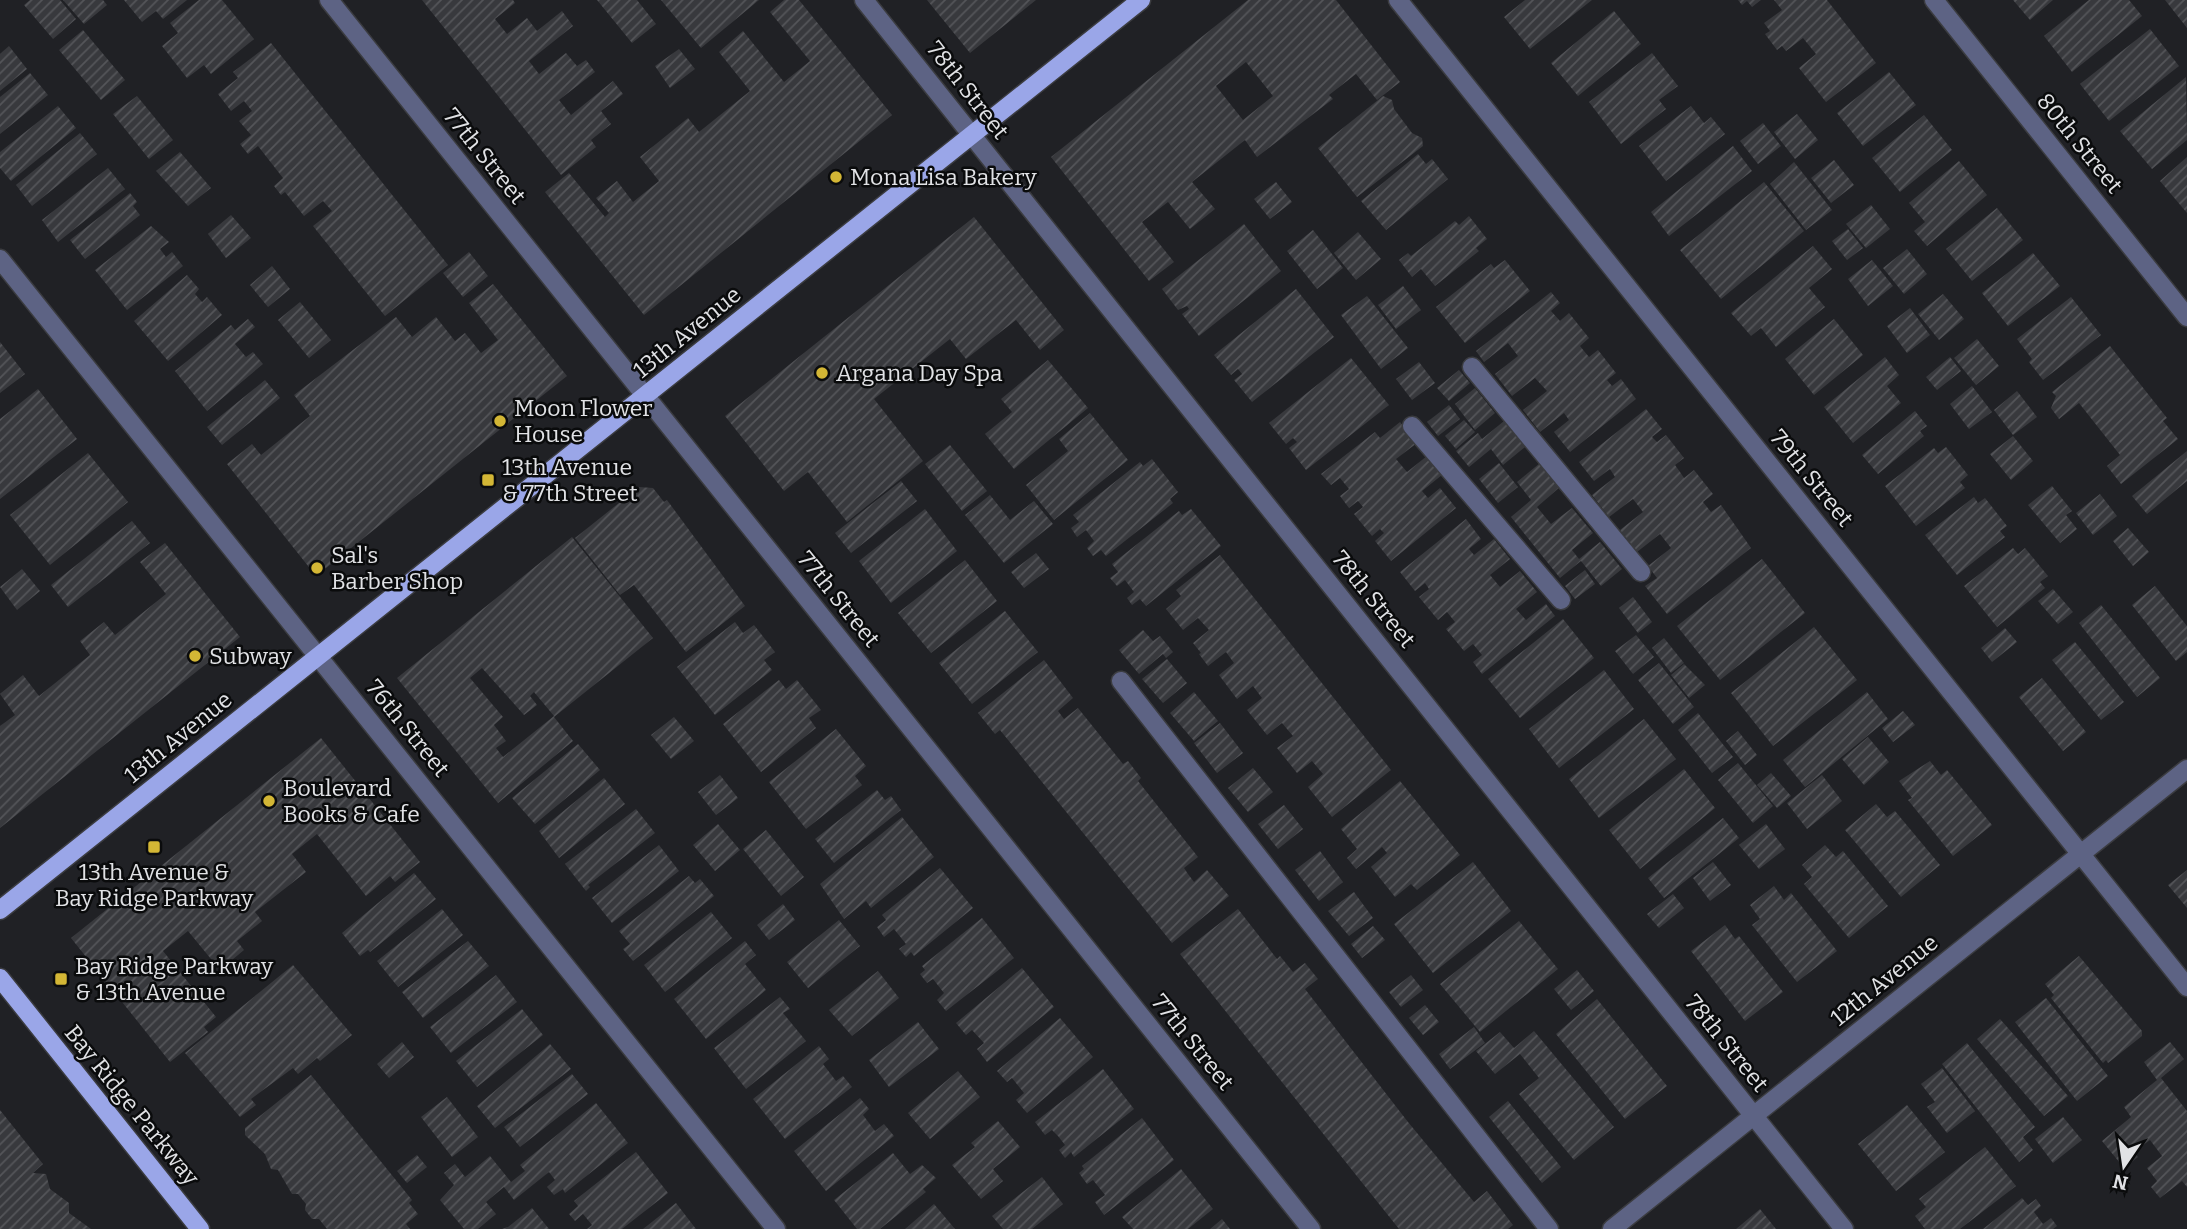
<svg xmlns="http://www.w3.org/2000/svg" width="2187" height="1229" font-family="Bitter,serif">
<style>
.building{fill:url(#building-hatch);fill-rule:evenodd}
.lines{fill:none;stroke-linecap:round;stroke-linejoin:round}
.minor-casing{stroke:#3b3c40;stroke-width:21}
.major-casing{stroke:#3b3c40;stroke-width:21}
.minor{stroke:#5d6384;stroke-width:18}
.major{stroke:#9aa6e8;stroke-width:18}
.poi-dot{fill:#d3b635;stroke:#0a0b0c;stroke-width:2.5}
.labels{text-anchor:middle;dominant-baseline:central;stroke-width:5;stroke-linejoin:round;paint-order:stroke}
.street-label{font-size:23px;fill:#e1e2e5;stroke:#0a0b0c}
.poi-label{font-size:23px;fill:#e1e2e5;stroke:#0a0b0c;text-anchor:start}
</style>
<defs>
<pattern id="building-hatch" width="6" height="6" patternUnits="userSpaceOnUse" patternTransform="scale(1.75)"><rect width="6" height="6" fill="#38393d"/><path d="M-1 1l2-2M0 6l6-6M5 7l2-2" fill="none" stroke="#545559"/></pattern>
</defs>
<rect width="100%" height="100%" fill="#202125"/>
<!-- building -->
<path class="building" d="M30,0H60L76,19L53,39L24,5Z
M63,0H103L107,5L84,24Z
M124,0H187L163,19L156,11L142,22Z
M199,0H222L254,39L211,74L204,65L187,78L162,46L178,33L170,23Z
M422,0H513L515,3L495,19L507,34L527,18L537,31L562,11L573,26L529,61L539,74L566,53L577,66L586,60L595,72L559,100L571,115L613,81L623,94L601,111L611,124L591,140L596,147L561,175Z
M597,0H637L656,24L632,43Z
M661,0H759L701,48Z
M784,0H799L892,115L644,315L545,192L569,173L605,217L609,213L596,198L617,181L633,202L659,181L640,157L688,118L699,132L750,91L719,52L743,31L784,82L810,61L770,12Z
M927,0H1036L970,53Z
M1248,0H1336L1400,82L1377,100L1356,74L1329,95L1333,99L1257,157L1245,140L1192,182L1215,209L1190,229L1168,202L1142,222L1174,262L1149,281L1051,157ZM1246,62L1273,96L1243,120L1216,86Z
M1525,0H1592L1530,49L1504,17Z
M1738,0H1761L1752,7L1747,1L1742,5Z
M1774,0H1827L1876,63L1826,102L1799,68L1816,54L1803,38L1786,51L1782,46L1777,50L1765,34L1770,31L1764,23L1782,10Z
M2013,0H2053L2030,20Z
M2089,0H2129L2142,16L2072,72L2044,36Z
M2165,0H2187V28L2169,5Z
M1614,11L1641,44L1578,96L1551,63Z
M2150,29L2179,66L2109,121L2080,84Z
M83,30L125,80L101,100L59,50Z
M271,43L448,265L385,316L313,226L332,211L323,201L304,216L285,192L281,195L274,186L283,178L258,146L248,154L240,144L251,135L239,121L252,111L244,101L231,111L218,94L238,78L233,72Z
M9,46L27,69L0,91V54Z
M679,49L695,69L670,88L655,66Z
M1652,53L1678,86L1659,100L1666,109L1621,144L1589,102Z
M1889,72L1916,105L1863,146L1837,113Z
M30,73L48,95L0,134V97Z
M2186,77L2187,140L2152,169L2120,131Z
M137,96L173,140L149,159L113,114Z
M1383,96L1392,100L1394,109L1412,133L1422,138L1423,146L1357,197L1318,148Z
M58,106L76,128L11,181L0,168V152Z
M1691,106L1704,123L1711,117L1725,134L1666,181L1639,146Z
M1797,114L1818,140L1795,159L1774,132Z
M1924,115L1952,150L1900,192L1872,158Z
M1763,123L1781,146L1758,164L1740,141Z
M80,133L97,154L32,206L16,185Z
M1733,146L1752,171L1669,236L1651,212Z
M180,152L211,188L188,206L156,171Z
M1418,154L1426,164L1432,159L1448,179L1386,230L1361,201Z
M2187,157V213L2160,181Z
M1834,160L1854,185L1831,203L1811,178Z
M1959,161L1987,195L1927,246L1914,231L1925,222L1909,203Z
M1794,162L1832,210L1806,230L1770,184Z
M108,168L125,189L58,242L42,220Z
M1276,182L1292,202L1270,219L1254,199Z
M1764,182L1804,231L1721,299L1680,250Z
M130,193L137,202L133,206L140,215L85,259L70,240Z
M1871,205L1890,229L1866,248L1846,224Z
M1997,208L2023,240L1972,281L1946,249Z
M231,215L251,238L226,258L208,234Z
M1469,216L1487,239L1476,248L1479,251L1435,286L1421,269L1412,277L1399,260L1408,253L1411,256L1455,221L1459,225Z
M974,217L1064,330L1040,350L1016,320L966,359L950,339L874,399L923,461L847,522L808,472L784,491L725,416Z
M1244,224L1281,271L1199,336L1182,314L1189,309L1187,306L1178,310L1162,289Z
M151,226L169,242L160,249L166,257L172,252L183,266L127,310L95,270Z
M1848,229L1863,248L1847,260L1832,241Z
M1313,230L1343,268L1317,289L1287,251Z
M1358,232L1381,259L1356,280L1334,253Z
M1813,246L1832,269L1809,288L1825,307L1776,347L1761,328L1751,336L1731,313Z
M1907,249L1927,274L1904,294L1883,268Z
M469,252L488,276L463,297L443,273Z
M2033,253L2060,286L2008,326L1982,293Z
M1505,260L1530,291L1465,343L1436,307L1491,264L1494,268Z
M1872,260L1893,286L1868,306L1848,279Z
M272,266L290,289L268,307L250,285Z
M187,275L199,289L195,294L202,302L207,297L222,315L168,361L134,321Z
M493,284L567,376L316,576L227,464L252,444L261,455L310,416L294,395L396,317L412,337L436,317L455,341L465,333L481,353L498,340L469,303Z
M1403,286L1421,310L1396,329L1378,305Z
M1296,289L1334,337L1252,402L1234,380L1242,374L1238,369L1231,375L1214,355Z
M1551,292L1560,303L1551,311L1560,321L1569,313L1589,338L1580,346L1584,351L1589,357L1598,350L1616,373L1607,380L1612,386L1621,379L1636,399L1570,452L1554,432L1569,420L1564,413L1540,432L1523,410L1547,391L1535,378L1512,396L1495,374L1518,356L1508,343L1484,362L1476,351Z
M1943,294L1964,319L1939,340L1918,314Z
M1367,296L1408,348L1381,369L1341,315Z
M2071,297L2101,335L2043,380L2029,362L2032,359L2017,339Z
M300,302L331,340L309,358L278,320Z
M1910,308L1930,335L1907,353L1887,326Z
M248,319L255,327L235,344L246,357L253,352L263,364L207,411L175,371L231,325L235,330Z
M1834,319L1863,355L1814,395L1785,359Z
M1977,339L1999,366L1976,385L1954,358Z
M0,342L25,374L0,393Z
M2110,346L2167,418L2163,421L2178,439L2121,484L2107,466L2120,455L2079,403L2059,419L2051,408L2056,396L2052,392Z
M1885,357L1899,375L1887,386L1901,403L1853,443L1824,407Z
M1950,357L1961,371L1937,390L1926,377Z
M1351,358L1389,405L1306,470L1289,448L1297,442L1293,438L1286,444L1269,423Z
M1048,360L1088,408L1014,469L985,434L1012,412L1001,399Z
M1419,362L1435,383L1412,400L1396,379Z
M1459,370L1470,383L1449,401L1437,388Z
M265,380L280,398L222,445L207,427Z
M1972,386L1992,412L1969,429L1950,404Z
M1475,388L1495,413L1475,430L1455,404Z
M38,389L77,439L0,499V419Z
M2017,391L2037,417L2013,435L1994,410Z
M1449,405L1460,419L1438,436L1427,422Z
M1646,409L1662,429L1652,437L1657,442L1666,435L1684,458L1675,465L1680,472L1684,478L1694,470L1713,494L1703,502L1711,512L1721,505L1751,548L1667,614L1645,586L1657,578L1648,566L1671,548L1660,534L1637,552L1620,530L1643,512L1633,499L1609,517L1592,495L1615,477L1610,469L1594,481L1579,462Z
M1915,411L1927,426L1920,431L1924,436L1878,474L1862,455Z
M1090,413L1128,460L1054,520L1026,485L1068,451L1059,439Z
M1464,420L1475,432L1456,449L1445,436Z
M1504,421L1525,447L1503,465L1491,449L1469,467L1456,451L1478,433L1482,439Z
M1400,422L1417,443L1396,459L1407,472L1427,456L1442,475L1422,491L1428,498L1440,488L1456,508L1391,561L1375,541L1384,533L1380,529L1372,536L1354,514L1363,507L1358,501L1349,508L1340,496L1349,489L1340,478L1331,485L1321,474L1375,432L1380,438Z
M2013,436L2033,461L2011,480L1990,454Z
M950,445L987,491L962,511L925,464Z
M1946,447L1968,475L1960,482L1965,488L1916,526L1885,486L1934,448L1938,453Z
M2187,451V481L2147,514L2132,496Z
M88,453L128,502L50,565L10,515Z
M1152,459L1178,492L1170,499L1173,503L1106,556L1101,550L1093,556L1087,548L1094,541L1086,530L1077,537L1071,528L1079,522L1073,515L1140,462L1143,466Z
M1499,463L1518,487L1498,503L1479,479Z
M1540,463L1560,487L1537,507L1551,524L1572,508L1593,533L1572,550L1579,559L1600,542L1622,569L1601,586L1581,561L1560,578L1511,517L1531,500L1517,482Z
M901,481L917,501L851,553L835,533Z
M2052,486L2072,511L2066,515L2077,529L2060,543L2028,505Z
M639,487L653,488L664,502L667,500L745,606L686,652L634,585L620,595L575,538Z
M2100,494L2117,516L2093,535L2076,513Z
M990,495L1010,520L1034,501L1053,524L1004,563L965,515Z
M1974,497L1978,503L1985,498L2007,526L2000,531L2005,537L1957,575L1925,535Z
M925,509L957,551L891,603L859,561Z
M1191,509L1221,546L1146,606L1140,599L1132,605L1127,598L1134,592L1125,580L1117,586L1110,578L1118,572L1112,564L1179,511L1182,515Z
M1466,519L1481,539L1469,549L1474,555L1494,539L1510,559L1490,575L1500,587L1520,571L1537,592L1516,609L1526,620L1546,604L1555,616L1482,674L1473,662L1482,655L1473,644L1464,651L1446,629L1455,622L1447,612L1438,620L1419,597L1429,589L1425,583L1415,591L1400,572Z
M132,521L150,543L68,607L51,585Z
M2128,528L2149,552L2133,566L2113,541Z
M572,537L653,638L554,717L573,741L498,803L397,678ZM482,668L524,715L537,705L530,696L534,692L554,716L503,757L496,748L506,741L494,725L503,717L470,678Z
M165,543L240,637L0,828V726L15,715L0,694L23,675L39,696L90,655L80,641L104,622L115,635L166,594L140,562Z
M2013,548L2018,554L2025,548L2048,576L2040,582L2045,588L1997,627L1964,586Z
M1036,553L1049,569L1024,588L1011,572Z
M1220,555L1391,770L1332,817L1308,787L1323,774L1312,761L1297,773L1277,748L1293,736L1287,729L1282,723L1267,735L1247,710L1262,698L1253,686L1237,699L1219,675L1234,663L1226,652L1208,666L1199,654L1201,653L1193,643L1209,630L1198,618L1183,630L1166,609L1181,596L1176,590Z
M1762,559L1805,613L1720,680L1677,626Z
M965,560L997,601L931,653L898,613Z
M22,569L40,591L17,610L0,587Z
M1585,570L1595,584L1575,599L1565,586Z
M2155,586L2187,626V652L2176,661L2132,605Z
M2053,589L2073,612L2058,624L2038,601Z
M1633,597L1652,622L1638,633L1619,608Z
M2101,605L2160,678L2137,697L2079,623Z
M1005,611L1038,652L972,704L939,663Z
M1563,619L1594,658L1520,718L1488,679Z
M735,622L743,633L754,625L775,652L764,660L772,670L715,715L677,667Z
M1814,627L1857,680L1773,746L1731,693Z
M2005,628L2017,642L1992,662L1981,648Z
M1143,630L1153,641L1160,636L1173,652L1166,658L1163,654L1139,674L1119,650Z
M1636,635L1654,657L1633,674L1615,651Z
M1664,638L1684,663L1671,673L1652,648Z
M2075,642L2124,702L2101,720L2052,660Z
M1167,659L1187,683L1163,703L1142,679Z
M1044,660L1073,698L1058,711L1064,719L1078,708L1123,764L1128,761L1141,778L1138,781L1198,857L1184,868L1188,874L1194,882L1207,870L1229,896L1172,943L1000,730L995,734L978,713Z
M1659,663L1694,707L1673,724L1638,680Z
M1684,664L1705,685L1689,698L1671,675Z
M1604,670L1634,709L1559,768L1529,729Z
M2042,678L2086,732L2063,751L2019,697Z
M779,680L786,689L797,680L821,710L809,718L816,728L761,772L723,724Z
M1194,692L1218,721L1194,741L1170,713Z
M1867,692L1888,719L1805,787L1783,760Z
M1903,711L1915,725L1893,742L1882,728Z
M1698,713L1733,757L1712,773L1678,730Z
M674,717L694,741L671,759L651,735Z
M1644,719L1676,759L1599,818L1569,779Z
M1220,723L1243,753L1217,773L1194,743Z
M836,729L866,766L855,776L862,785L806,829L769,782Z
M1738,731L1757,755L1745,765L1726,741Z
M1868,737L1889,762L1864,785L1842,759Z
M321,738L420,862L395,882L390,876L366,896L317,834L292,854L306,872L255,912L262,921L237,941L244,950L220,970L188,931L163,951L216,1017L204,1027L208,1032L170,1062L71,938Z
M578,744L600,770L535,824L512,798Z
M1930,761L1941,775L1947,770L1992,825L1953,856L1908,800L1912,798L1899,781Z
M1738,763L1773,806L1753,823L1718,780Z
M1253,768L1273,792L1248,812L1228,788Z
M1684,769L1715,808L1640,869L1609,830Z
M1771,773L1791,796L1777,808L1757,785Z
M720,775L738,798L716,815L698,792Z
M1822,775L1842,801L1807,829L1787,803Z
M604,778L625,804L559,858L539,831Z
M1400,781L1460,855L1417,890L1411,884L1395,897L1371,867L1387,853L1382,847L1356,869L1347,858L1357,849L1341,829Z
M877,790L885,800L891,796L901,810L834,863L815,839Z
M1876,804L1887,817L1895,811L1940,865L1901,897L1845,830Z
M1284,805L1303,829L1278,849L1258,824Z
M636,809L655,833L588,885L590,887L586,891L565,864Z
M902,817L934,857L871,908L866,901L844,919L820,884Z
M1723,818L1739,838L1664,898L1648,878Z
M718,824L740,850L715,871L693,845Z
M1766,824L1785,849L1759,869L1739,845Z
M766,830L804,877L781,896L743,849Z
M659,845L679,871L612,923L592,898Z
M1825,845L1836,857L1843,851L1888,906L1849,938L1804,884L1812,877L1802,865Z
M1320,851L1343,882L1319,901L1295,870Z
M1473,862L1511,911L1433,973L1394,924Z
M1713,862L1731,885L1710,901L1693,878Z
M940,868L973,908L914,956L911,952L906,957L899,949L906,944L894,929L884,937L877,927L886,920L882,915Z
M2187,870V908L2168,885Z
M414,873L436,899L370,952L368,950L360,956L342,933Z
M689,876L695,883L700,879L714,896L633,961L623,949L630,944L619,931Z
M1774,886L1784,900L1791,893L1837,951L1797,982L1752,925L1760,919L1750,905Z
M1354,892L1373,918L1349,936L1328,911Z
M1673,894L1684,908L1659,928L1647,914Z
M783,904L795,920L769,940L757,925Z
M442,909L463,935L398,987L377,961Z
M1238,909L1277,959L1280,956L1293,972L1305,963L1318,979L1305,989L1408,1122L1474,1202L1487,1191L1513,1225L1508,1229H1399L1180,954Z
M711,912L732,938L665,992L644,965Z
M982,918L1014,958L946,1011L937,1000L944,993L933,979L927,983L920,974L925,970L922,966Z
M839,920L860,946L808,988L787,962Z
M1519,921L1558,969L1480,1032L1440,984Z
M1725,925L1735,939L1739,936L1783,992L1745,1021L1691,951Z
M1373,926L1385,940L1362,958L1351,944Z
M468,941L489,966L423,1018L402,992Z
M745,941L756,955L745,964L766,990L706,1039L674,999Z
M2079,956L2142,1031V1036L2108,1063L2106,1060L2103,1063L2051,998L2054,995L2045,984Z
M293,965L352,1035L320,1061L317,1058L298,1074L293,1068L251,1099L256,1105L240,1117L185,1053Z
M1022,968L1054,1007L987,1062L977,1049L984,1043L972,1030L966,1035L956,1023Z
M1577,970L1594,991L1571,1010L1554,989Z
M878,971L899,998L852,1036L829,1010Z
M496,975L517,1002L451,1053L430,1027Z
M1411,975L1423,990L1401,1007L1389,992Z
M780,997L790,1009L783,1013L806,1041L746,1089L714,1048Z
M2046,998L2108,1076L2077,1101L2015,1022Z
M1597,999L1667,1086L1625,1119L1556,1034Z
M1425,1005L1439,1022L1423,1035L1409,1018Z
M522,1009L543,1035L477,1087L456,1061Z
M1060,1018L1093,1057L1027,1113L1016,1100L1024,1093L1012,1078L1007,1082L997,1071Z
M2000,1019L2068,1096L2044,1116L1977,1039Z
M918,1022L939,1049L889,1087L869,1060Z
M1474,1027L1485,1043L1450,1069L1439,1054Z
M1534,1031L1614,1127L1574,1160L1519,1094L1539,1078L1520,1054L1495,1074L1476,1051L1500,1032L1514,1048Z
M402,1042L414,1057L389,1078L377,1064Z
M2170,1042L2184,1059L2161,1078L2187,1111V1187L2182,1181L2160,1198L2151,1187L2157,1181L2147,1168L2162,1156L2150,1140L2134,1152L2138,1157L2124,1168L2102,1141L2131,1117L2124,1107L2157,1080L2144,1062Z
M1967,1043L2035,1127L2023,1137L2033,1150L2019,1162L1942,1064Z
M550,1044L571,1069L495,1128L477,1106Z
M819,1046L829,1059L823,1064L836,1081L843,1076L852,1087L785,1139L753,1099Z
M1942,1068L1975,1111L1947,1133L1927,1107L1935,1102L1921,1084Z
M1103,1069L1134,1109L1074,1157L1071,1152L1065,1158L1059,1150L1065,1145L1058,1136L1052,1130L1045,1135L1035,1122Z
M958,1071L980,1097L930,1139L908,1113Z
M572,1074L588,1094L520,1147L504,1127Z
M311,1075L412,1200L409,1203L418,1214L406,1224L410,1229H327L319,1219H312L305,1210L306,1204L298,1194H292L278,1170L271,1169L265,1154L245,1135V1128Z
M447,1097L478,1137L452,1157L421,1117Z
M860,1098L869,1109L863,1115L875,1131L884,1124L894,1136L826,1191L794,1151Z
M1508,1101L1561,1167L1542,1183L1489,1117Z
M596,1103L628,1143L565,1193L563,1189L554,1195L547,1187L555,1180L549,1172L514,1200L504,1187L486,1202L496,1214L478,1229H464L440,1200L454,1185L444,1173L455,1164L465,1177L490,1156L511,1182L525,1171L520,1165Z
M1907,1105L1945,1152L1896,1191L1858,1144Z
M0,1110L43,1164L33,1173L46,1174L50,1189L69,1203V1213L91,1229H0Z
M2063,1117L2082,1140L2053,1163L2035,1139Z
M1142,1118L1174,1160L1104,1215L1095,1202L1105,1195L1093,1180L1087,1184L1079,1173L1084,1169L1082,1166Z
M998,1121L1020,1147L993,1169L1003,1181L981,1199L952,1165L975,1147L971,1143Z
M1985,1147L2016,1186L1960,1229H1925L1915,1216L1926,1207L1919,1199Z
M636,1152L668,1193L622,1229H587L592,1225L583,1214L575,1221L569,1214L578,1206L574,1201Z
M893,1153L910,1174L922,1165L936,1178L923,1189L926,1192L880,1229H857L834,1200Z
M417,1155L427,1167L407,1183L397,1171Z
M1181,1169L1213,1209L1188,1229H1133L1122,1217Z
M1042,1177L1063,1204L1032,1229H1003L992,1216Z
M2022,1198L2028,1205L2036,1199L2041,1206L2034,1212L2043,1224L2051,1218L2057,1226L2053,1229H1983Z
M676,1203L696,1229H643Z
M934,1204L955,1229H905Z
M532,1208L549,1229H502L508,1227Z
M1760,1209L1776,1229H1736Z
M1222,1219L1230,1229H1210Z"/>
<g class="lines">
<defs>
<path id="minor" d="M329,0L1311,1229
M864,0L1844,1229
M1398,0L2187,987
M1934,0L2187,317
M0,259L776,1229
M1472,367L1641,572
M1412,426L1561,600
M1121,681L1549,1229
M1612,1229L2187,769"/>
<path id="major" d="M0,910L1141,0
M0,978L200,1229"/>
</defs>
<!-- minor casing -->
<use href="#minor" class="minor-casing"/>
<!-- major casing -->
<use href="#major" class="major-casing"/>
<!-- minor -->
<use href="#minor" class="minor"/>
<!-- major -->
<use href="#major" class="major"/>
</g>
<!-- markers -->
<g class="poi-dot">
<circle cx="836" cy="177" r="7"/>
<circle cx="822" cy="373" r="7"/>
<circle cx="500" cy="421" r="7"/>
<rect x="481" y="473" width="14" height="14" rx="3.5"/>
<circle cx="317" cy="568" r="7"/>
<circle cx="195" cy="656" r="7"/>
<circle cx="269" cy="801" r="7"/>
<rect x="147" y="840" width="14" height="14" rx="3.5"/>
<rect x="54" y="972" width="14" height="14" rx="3.5"/>
</g>
<g class="labels">
<!-- street labels -->
<g class="street-label">
<text transform="translate(968 90) rotate(52)">78th Street</text>
<text transform="translate(2080 143) rotate(51)">80th Street</text>
<text transform="translate(485 156) rotate(51)">77th Street</text>
<text transform="translate(687 332) rotate(-39)">13th Avenue</text>
<text transform="translate(1812 478) rotate(51)">79th Street</text>
<text transform="translate(839 599) rotate(51)">77th Street</text>
<text transform="translate(1374 599) rotate(51)">78th Street</text>
<text transform="translate(408 728) rotate(51)">76th Street</text>
<text transform="translate(178 737) rotate(-39)">13th Avenue</text>
<text transform="translate(1884 980) rotate(-39)">12th Avenue</text>
<text transform="translate(1193 1042) rotate(51)">77th Street</text>
<text transform="translate(1727 1043) rotate(51)">78th Street</text>
<text transform="translate(132 1105) rotate(51)">Bay Ridge Parkway</text>
</g>
<!-- poi labels -->
<g class="poi-label">
<text x="850" y="177">Mona Lisa Bakery</text>
<text x="836" y="373">Argana Day Spa</text>
<text x="514" y="408">Moon Flower<tspan x="514" dy="26">House</tspan></text>
<text x="502" y="467">13th Avenue<tspan x="502" dy="26">&amp; 77th Street</tspan></text>
<text x="331" y="555">Sal's<tspan x="331" dy="26">Barber Shop</tspan></text>
<text x="209" y="656">Subway</text>
<text x="283" y="788">Boulevard<tspan x="283" dy="26">Books &amp; Cafe</tspan></text>
<text x="154" y="872" text-anchor="middle">13th Avenue &amp;<tspan x="154" dy="26">Bay Ridge Parkway</tspan></text>
<text x="75" y="966">Bay Ridge Parkway<tspan x="75" dy="26">&amp; 13th Avenue</tspan></text>
</g>
</g>
<!-- north arrow -->
<g transform="translate(2124 1166) rotate(193)" stroke="#0a0b0c" stroke-width="5" paint-order="stroke">
<path d="M0-5L12 26L0 18L-12 26Z" fill="#e1e2e5"/>
<text y="-10" font-size="19" font-weight="bold" text-anchor="middle" fill="#e1e2e5">N</text>
</g>
</svg>
